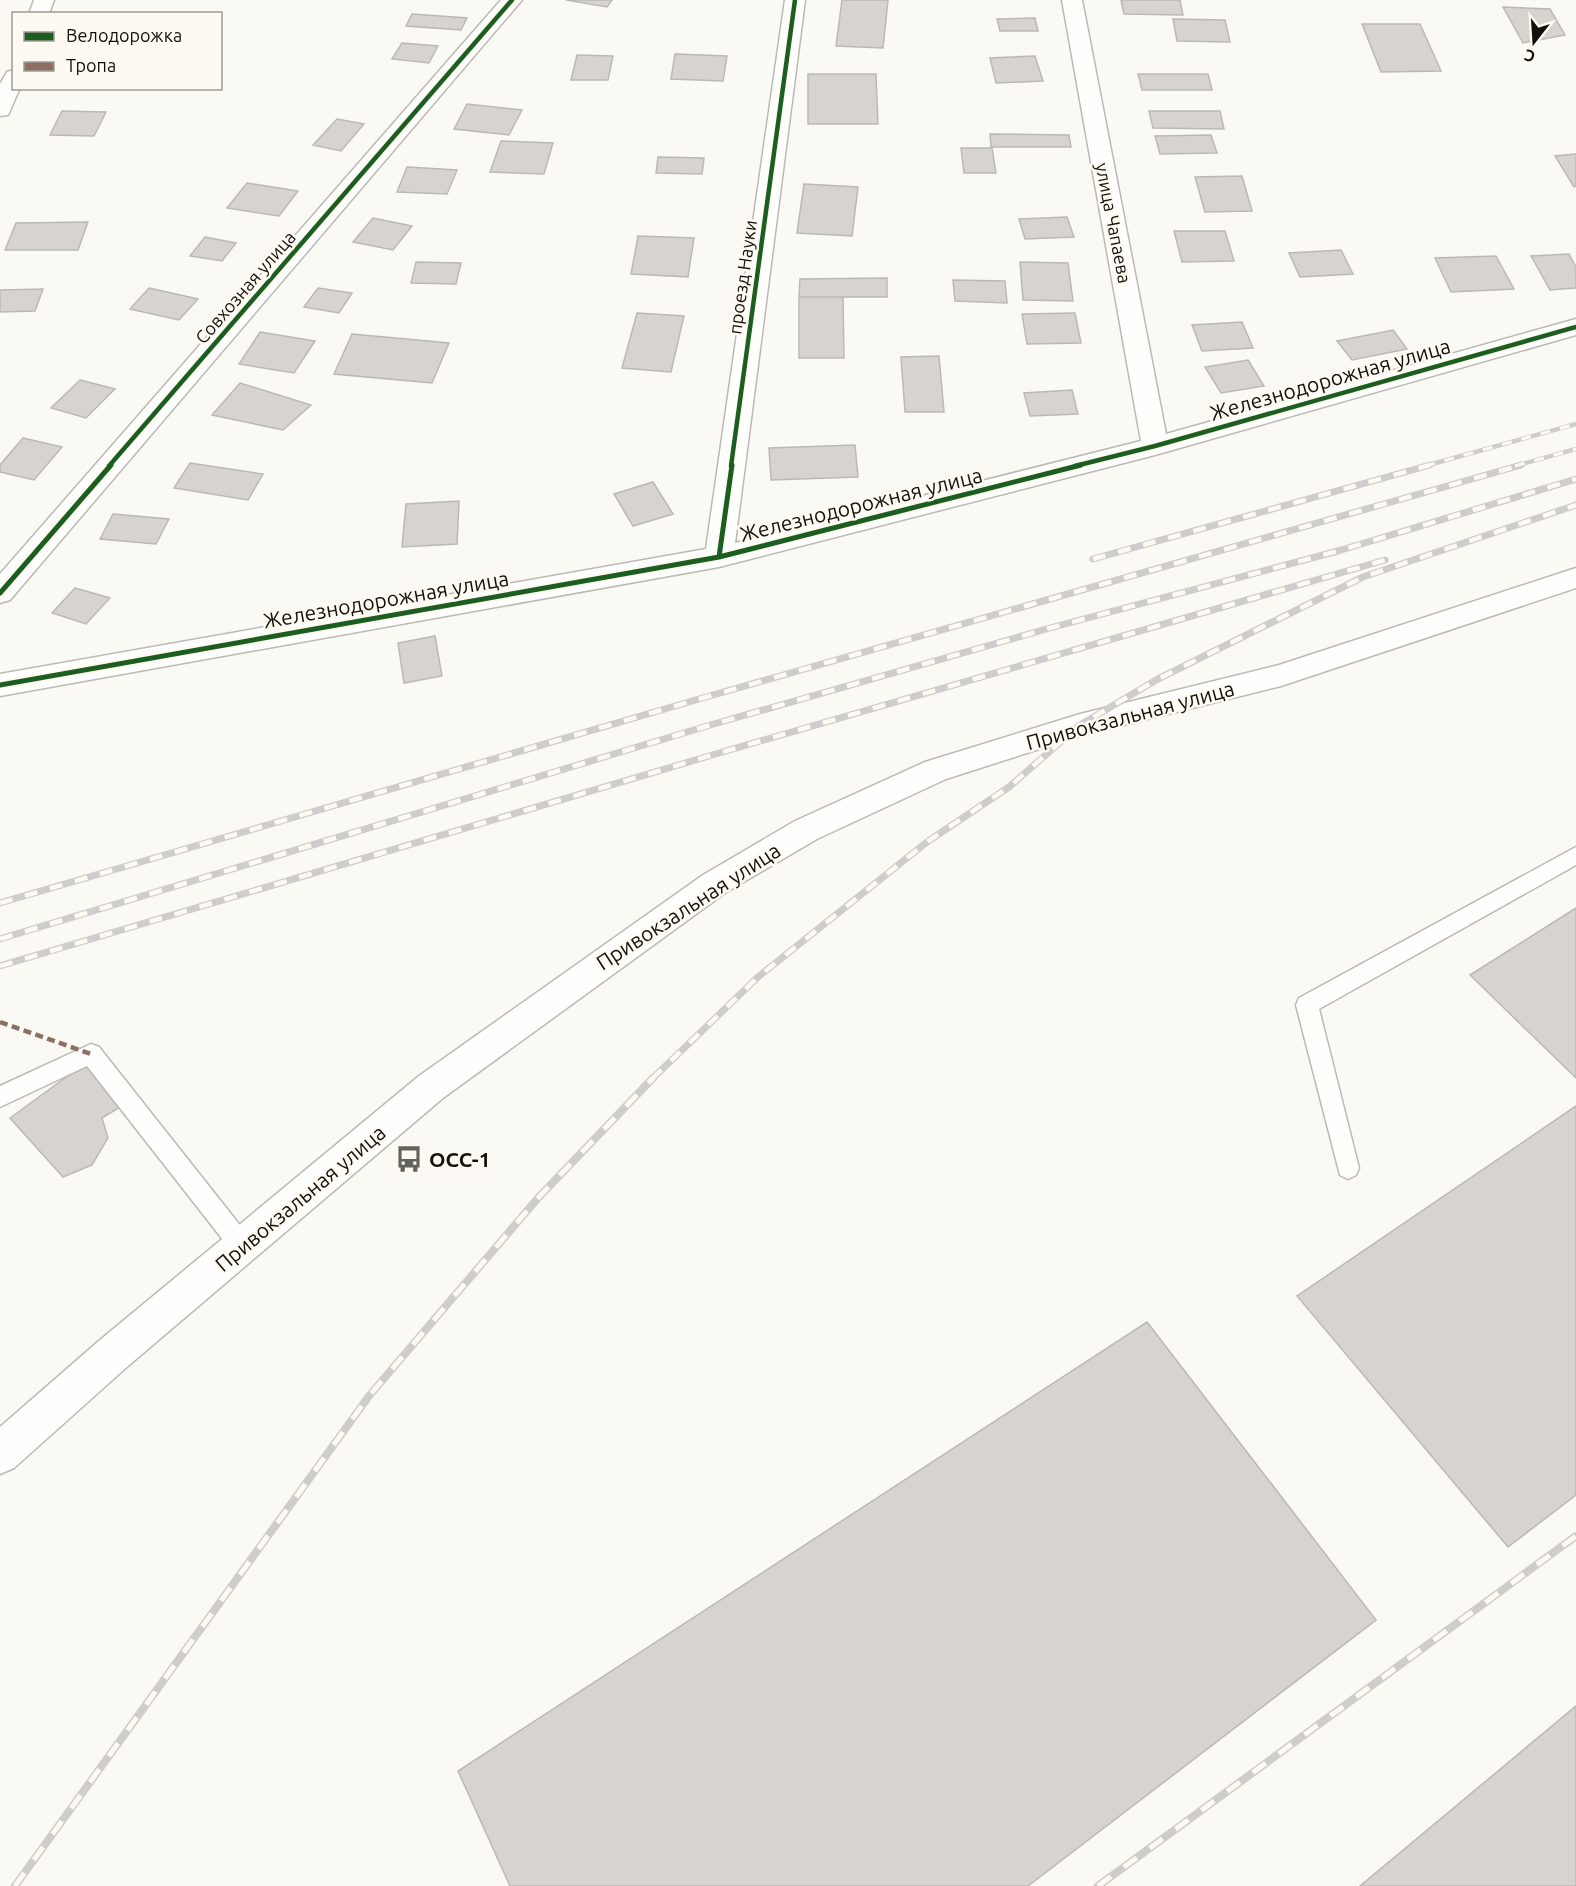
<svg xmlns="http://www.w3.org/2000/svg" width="1576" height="1886" font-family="Ubuntu,sans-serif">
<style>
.building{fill:#d7d4cf;stroke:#bbb9b4;stroke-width:1.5}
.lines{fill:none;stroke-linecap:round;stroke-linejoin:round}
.service-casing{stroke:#bbb9b4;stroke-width:3}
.minor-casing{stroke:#bbb9b4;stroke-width:3}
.secondary-casing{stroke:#bbb9b4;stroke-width:3}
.service{fill:#fefefd;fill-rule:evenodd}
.minor{fill:#fefefd;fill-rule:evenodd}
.secondary{fill:#fefefd;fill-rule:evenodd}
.rail-far2-casing{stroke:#cecdcb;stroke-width:4.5}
.rail-far1-casing{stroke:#cecdcb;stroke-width:7}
.rail-casing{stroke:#cecdcb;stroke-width:8}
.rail-far2{stroke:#fefaf1;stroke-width:3;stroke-dasharray:10;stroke-linecap:butt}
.rail-far1{stroke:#fefaf1;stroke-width:4.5;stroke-dasharray:13;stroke-linecap:butt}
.rail{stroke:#fefaf1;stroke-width:5;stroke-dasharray:16;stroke-linecap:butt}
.quiet{stroke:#8d6e63;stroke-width:4.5;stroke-dasharray:8 4.5;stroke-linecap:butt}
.cycleway-far1-casing{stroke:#fefaf1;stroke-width:7}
.cycleway-casing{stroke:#fefaf1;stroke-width:9}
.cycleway-far1{stroke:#1b5e20;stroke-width:4.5}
.cycleway{stroke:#1b5e20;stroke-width:5}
.labels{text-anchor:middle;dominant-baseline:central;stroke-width:5;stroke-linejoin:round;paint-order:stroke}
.far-street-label{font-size:18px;fill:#13100b;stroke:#fefaf1}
.street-label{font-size:21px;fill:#13100b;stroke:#fefaf1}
.poi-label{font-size:21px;font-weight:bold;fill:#13100b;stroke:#fefaf1;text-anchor:start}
</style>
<rect width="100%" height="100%" fill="#fbf9f4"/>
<!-- building -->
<path class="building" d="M566,0H612L607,7Z
M842,0H888L883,48L836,46Z
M1121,0H1180L1183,15L1124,14Z
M1503,7L1550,9L1565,35L1523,43Z
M412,14L467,18L461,30L406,26Z
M1035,18L1038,31H1000L997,19Z
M1173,19L1225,20L1230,42L1177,41Z
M1362,24H1420L1441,71L1381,72Z
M402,43L438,46L429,63L392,59Z
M675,54L727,56L723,81L671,79Z
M577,55L613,56L608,80H571Z
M1035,56L1043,81L996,83L990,58Z
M808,74H876L878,124H808Z
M1138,74H1208L1212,90H1142Z
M467,104L522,110L509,135L454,129Z
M62,111L106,112L94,136L50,135Z
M1149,111H1220L1224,129L1153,128Z
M337,119L364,124L341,151L313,145Z
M990,134L1069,135L1071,147H991Z
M1211,135L1217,153L1160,154L1155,136Z
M501,141L553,143L544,174L490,172Z
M961,148H992L996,173H964Z
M1576,154V186L1574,187L1555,156Z
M658,157L704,158L702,174L656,173Z
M407,167L457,170L447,194L397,192Z
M1242,176L1252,211L1205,212L1195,177Z
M247,183L298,191L279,216L227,208Z
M804,184L858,187L852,236L797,233Z
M1067,217L1074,237L1025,239L1019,219Z
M373,218L412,226L393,250L353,242Z
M88,222L78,250H5L16,223Z
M1174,231H1225L1234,261L1182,262Z
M638,236L694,238L688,277L631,274Z
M205,237L236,243L222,261L190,256Z
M1341,250L1353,274L1300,277L1289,253Z
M1569,254L1576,267V288L1550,290L1531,256Z
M1496,256L1514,289L1451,292L1435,258Z
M416,262L461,263L456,284L411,283Z
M1020,262L1068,263L1073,301L1023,300Z
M887,278V297H799L800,279Z
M953,280L1005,281L1007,303L955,301Z
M149,288L198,299L179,320L130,309Z
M318,288L352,293L339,313L304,307Z
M43,289L35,311L0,312V290Z
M799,297H843L844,358H799Z
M637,313L684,316L671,372L622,368Z
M1075,313L1081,343L1027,344L1022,314Z
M1242,322L1253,348L1202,351L1192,325Z
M1393,330L1407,349L1352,360L1337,341Z
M260,332L315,341L294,373L239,364Z
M352,334L449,343L432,383L334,374Z
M939,356L944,412H905L901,357Z
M1248,360L1264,386L1221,393L1205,367Z
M80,380L115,389L86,418L51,408Z
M240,383L311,405L283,430L212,415Z
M1072,390L1078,414L1030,416L1024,393Z
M23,438L62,447L34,480L0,472V465Z
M855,445L858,477L771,480L769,448Z
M190,463L263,474L248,500L174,488Z
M653,482L673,514L633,526L614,494Z
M459,501L457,544L402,547L406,504Z
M113,514L169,519L156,544L100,539Z
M75,588L110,598L86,624L52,613Z
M435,636L442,676L404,683L398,643Z
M1576,908V1078L1470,975Z
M87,1062L128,1102L102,1118L108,1138L92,1165L63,1177L10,1118Z
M1576,1106V1495L1508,1547L1297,1296Z
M1147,1322L1376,1620L1028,1886H510L458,1771Z
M1576,1706V1886H1360Z"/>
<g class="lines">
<defs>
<path id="service" d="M1576,847V865L1319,1009L1359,1168L1356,1175L1348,1179L1340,1175L1296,1005L1299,998Z
M91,1044L99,1047L250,1238L254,1246L250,1254L242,1257L234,1254L87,1066L0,1107V1086Z"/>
<path id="minor" d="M34,0H54L49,14H29Z
M501,0H522L10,600L0,603V574Z
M785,0H805L735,543L1141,441L1062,0H1082L1166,434L1576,319V335L1155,455L719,567L0,696V674L706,549Z
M14,70V88H20L8,115L0,116V84L7,72Z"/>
<path id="secondary" d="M1576,568V588L1281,686L1080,736L946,779L817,839L725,893L443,1098L128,1366L14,1468L0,1474V1427L100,1340L419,1076L703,875L795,821L925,762L1080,714L1279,665Z"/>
</defs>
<!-- service casing -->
<use href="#service" class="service-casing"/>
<!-- minor casing -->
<use href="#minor" class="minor-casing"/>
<!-- secondary casing -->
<use href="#secondary" class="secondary-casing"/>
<!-- service -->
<use href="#service" class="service"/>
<!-- minor -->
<use href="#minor" class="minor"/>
<!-- secondary -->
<use href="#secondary" class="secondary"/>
<defs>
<path id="rail-far2" d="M1425,466L1576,424
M1515,466L1576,449"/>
<path id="rail-far1" d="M1093,559L1430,465
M0,903L699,699L1521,465
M0,939L707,726L1050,628L1338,551L1576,479
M0,966L719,753L1385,560
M652,1079L758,977L927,842L1009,787L1080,725L1158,679L1363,577L1576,505"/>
<path id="rail" d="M15,1886L369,1396L538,1198L653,1078
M1098,1886L1576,1536"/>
</defs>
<!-- rail-far2 casing -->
<use href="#rail-far2" class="rail-far2-casing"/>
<!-- rail-far1 casing -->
<use href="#rail-far1" class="rail-far1-casing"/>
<!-- rail casing -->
<use href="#rail" class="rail-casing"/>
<!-- rail-far2 -->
<use href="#rail-far2" class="rail-far2"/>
<!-- rail-far1 -->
<use href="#rail-far1" class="rail-far1"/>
<!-- rail -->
<use href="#rail" class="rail"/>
<!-- quiet -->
<path class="quiet" d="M0,1022L91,1054"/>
<defs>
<path id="cycleway-far1" d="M109,466L512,0
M731,466L795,0
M1075,466L1155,446L1576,327"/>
<path id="cycleway" d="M719,557L732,465
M0,593L111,465
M0,685L719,557L1081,465"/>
</defs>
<!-- cycleway-far1 casing -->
<use href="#cycleway-far1" class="cycleway-far1-casing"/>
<!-- cycleway casing -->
<use href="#cycleway" class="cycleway-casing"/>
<!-- cycleway-far1 -->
<use href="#cycleway-far1" class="cycleway-far1"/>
<!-- cycleway -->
<use href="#cycleway" class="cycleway"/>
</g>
<!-- icons -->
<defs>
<symbol id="bus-bare" viewBox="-9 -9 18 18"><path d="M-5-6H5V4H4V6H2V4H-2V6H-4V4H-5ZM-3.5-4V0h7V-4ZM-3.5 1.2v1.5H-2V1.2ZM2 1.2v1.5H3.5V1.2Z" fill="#64625d" stroke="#fefaf1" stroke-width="2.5" paint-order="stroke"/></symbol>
</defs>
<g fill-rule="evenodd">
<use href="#bus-bare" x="390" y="1140" width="38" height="38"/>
</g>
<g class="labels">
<!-- far-street labels -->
<g class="far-street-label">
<text transform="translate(1114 223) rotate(79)">улица Чапаева</text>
<text transform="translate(742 277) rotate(-82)">проезд Науки</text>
<text transform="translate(245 287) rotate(-49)">Совхозная улица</text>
</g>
<!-- street labels -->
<g class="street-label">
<text transform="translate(1330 379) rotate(-16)">Железнодорожная улица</text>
<text transform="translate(861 504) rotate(-14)">Железнодорожная улица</text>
<text transform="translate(386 599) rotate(-10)">Железнодорожная улица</text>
<text transform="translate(1130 715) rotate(-15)">Привокзальная улица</text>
<text transform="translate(688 906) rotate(-33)">Привокзальная улица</text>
<text transform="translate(300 1198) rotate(-40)">Привокзальная улица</text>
</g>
<!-- poi labels -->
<g class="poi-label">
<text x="429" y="1159">ОСС-1</text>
</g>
</g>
<!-- legend -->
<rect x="12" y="12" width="210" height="78" fill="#fefaf1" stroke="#a09c95" stroke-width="1.5"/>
<rect x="24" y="32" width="30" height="9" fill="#1b5e20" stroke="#a09c95" stroke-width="1.5"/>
<text x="66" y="42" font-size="18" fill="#13100b">Велодорожка</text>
<rect x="24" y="62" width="30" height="9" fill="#8d6e63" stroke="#a09c95" stroke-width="1.5"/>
<text x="66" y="72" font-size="18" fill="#13100b">Тропа</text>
<!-- north arrow -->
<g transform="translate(1534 42) rotate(197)" stroke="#fefaf1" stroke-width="4.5" paint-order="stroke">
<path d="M0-4.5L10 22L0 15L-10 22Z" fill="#13100b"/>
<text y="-9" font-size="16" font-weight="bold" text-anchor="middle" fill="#13100b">С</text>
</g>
</svg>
